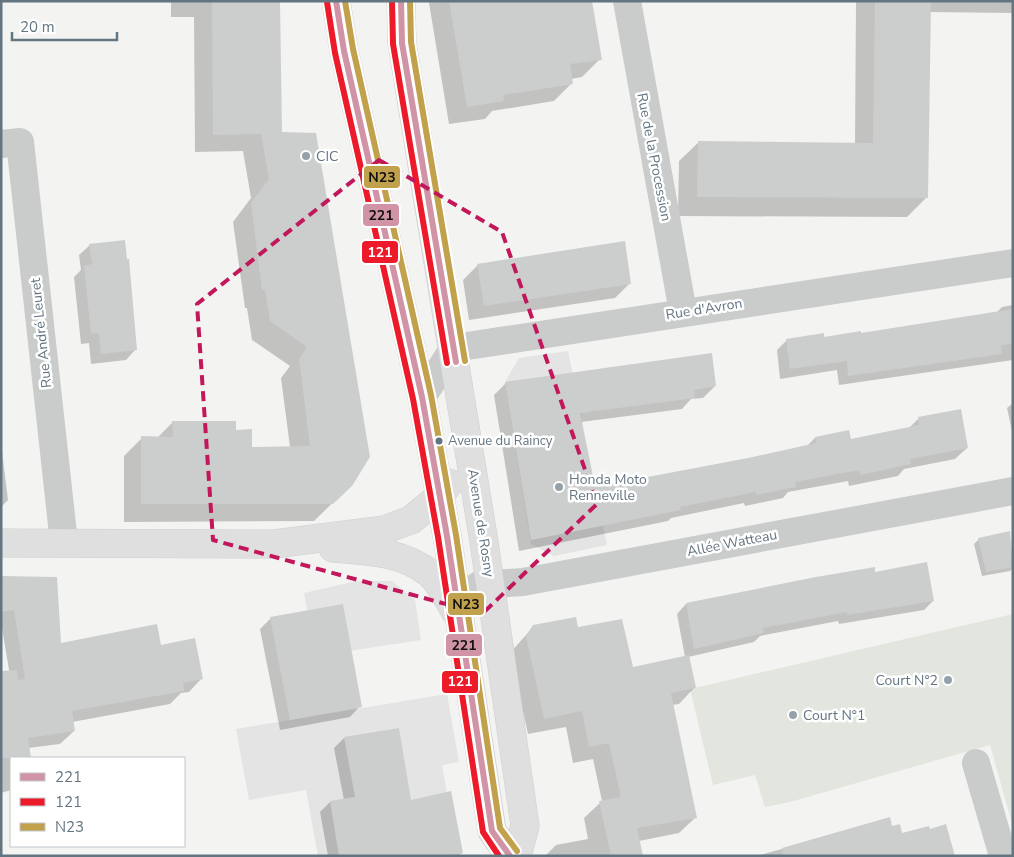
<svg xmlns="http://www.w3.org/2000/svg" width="1014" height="857" font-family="'Nunito Sans',sans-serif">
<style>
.built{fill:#e3e4e3}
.green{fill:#e2e6df}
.shadow{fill:#0003}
.building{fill:#cccece}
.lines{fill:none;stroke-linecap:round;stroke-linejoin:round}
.major-casing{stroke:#cfcfcf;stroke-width:29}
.minor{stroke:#cacccc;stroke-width:28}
.major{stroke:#dfdfe0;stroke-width:28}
.bus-1-casing{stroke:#fff;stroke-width:10}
.bus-2-casing{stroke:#fff;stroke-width:10}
.bus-3-casing{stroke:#fff;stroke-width:10}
.bus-1{stroke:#d094a6;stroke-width:6}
.bus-2{stroke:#ed1b2a;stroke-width:6}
.bus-3{stroke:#c1a14c;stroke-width:6}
.marked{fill:none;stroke:#c2185b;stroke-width:4;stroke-dasharray:10 6;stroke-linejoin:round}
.poi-dot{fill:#95a1a8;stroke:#fff;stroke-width:2}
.bus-dot{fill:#637581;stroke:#fff;stroke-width:2}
.labels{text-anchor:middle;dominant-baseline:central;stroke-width:5;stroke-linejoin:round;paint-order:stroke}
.bus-label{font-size:13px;fill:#637581;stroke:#fff;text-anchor:start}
.poi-label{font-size:14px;fill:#637581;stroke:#fff;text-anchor:start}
.street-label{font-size:14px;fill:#637581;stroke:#fff}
.line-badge{stroke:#fff;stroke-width:2}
.badge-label{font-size:14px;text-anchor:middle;font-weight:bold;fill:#fff}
.pale-badge-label{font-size:14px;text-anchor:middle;font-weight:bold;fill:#111}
</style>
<rect width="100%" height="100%" fill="#f3f3f1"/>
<!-- built -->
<path class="built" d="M568,351L607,545L554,556L531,544L505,382L519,358Z
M357,581H392L415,600L421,640L316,656L304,593Z
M447,694L459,762L442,765L458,856H318L306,790L249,800L236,729Z"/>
<!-- green -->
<path class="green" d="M1013,614V827L990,745L790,802L765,807L755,775L713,785L690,689Z"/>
<!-- shadow -->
<path class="shadow" d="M171,1H279L281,133L351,485L314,521L124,522V456L142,438H157L173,422L235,431L251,448L290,447L281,378L290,366L252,340L247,308H245L233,222L251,198L243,151L195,152L194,17H171Z
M431,1H590L600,59L582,77L571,79L572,83L554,101L492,111L485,119L449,124L429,3Z
M856,1H1013V13L929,12L926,198L907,217L678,216L679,161L699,142L855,144Z
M90,245L136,349L126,360L91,364L89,343L81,344L74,277L81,270L79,255Z
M478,265L630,283L615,298L469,320L463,280Z
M1013,305V360L839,385L837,370L780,379L777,350L787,340L861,335L996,313L1002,307Z
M506,383L715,386L703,398L691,399L682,409L581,422L594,488L749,459L807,446L815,438L850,440L909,428L918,419L967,448L955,459L904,469L898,476L849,486L848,481L788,492L783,498L745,506L744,503L671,518L668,521L519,551L494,395Z
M1013,403V436L1007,408Z
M1,443L8,500L1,507Z
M1009,533L1013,568L1010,571L982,576L974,544L979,539Z
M874,573L933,601L924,610L839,624L838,621L760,636L754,642L688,657L695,687L679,704L672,705L696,817L679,833L639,841L641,856H545L556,845L588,839L584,818L602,801L593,759L573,763L566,727L528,734L510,653L534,626L577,629L632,669L685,657L677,614L686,604L816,578Z
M1,578L60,644L160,646L202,678L189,692L181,693L170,704L72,722L74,731L60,744L28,748L30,758H11V790L1,793V683L11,682L1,622Z
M271,618L360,706L350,717L280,730L260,629Z
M344,738L462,853L458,856H328L320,812L330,802L344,800L334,748Z
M889,819L891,827L901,835L953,856H757Z"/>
<!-- building -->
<path class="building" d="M212,1H280L282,132L316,133L370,457L352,486L333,504H141V436L173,437L172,421H236V430L252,429V447L310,446L299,359L307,347L270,321L265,290H262L251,203L269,179L261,134L213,135Z
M449,1H592L602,60L570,64L573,84L503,95L504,101L467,107Z
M875,1H931L928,198L697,197L698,141L873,143Z
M125,240L127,259H129L137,350L101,354L99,333L91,334L84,266L92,264L89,244Z
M625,241L631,284L484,306L477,264Z
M1013,309V344L1001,345L1002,354L848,376L847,361L790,369L786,339L824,333V337L861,331V333Z
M712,353L716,386L694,390L695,398L580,413L595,487L748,458L816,443L815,437L849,430L851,439L919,425L918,417L961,409L968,448L910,459L911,464L860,475L859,470L795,482L796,487L756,495V492L680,507L681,510L531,540L505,382Z
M1010,531L1013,567L986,572L978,538Z
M927,562L934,601L847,615V612L763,628L764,633L694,649L686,603L816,577L875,567V572Z
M1,576L57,577L61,643L157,624L161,645L195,638L203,679L183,683L184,691L72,711L75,731L28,738L31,758H1V671L17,670L18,680L25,679L14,610L1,612Z
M343,604L362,707L290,720L270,617Z
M576,617L578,627L622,619L633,667L689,655L696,688L671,693L697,818L637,828L643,856H611L599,801L621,797L609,743L589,747L582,711L544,719L526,636L533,625Z
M399,728L411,800L451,791L463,853L448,856H339L330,801L355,797L344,737Z
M890,817L892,826L900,824L902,833L929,826L930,829L946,824L955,856H784L782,848Z"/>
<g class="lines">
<defs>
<path id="major" d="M336,1L344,51L422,397L447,536L492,831L510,856
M401,1L402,43L484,542L525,826L517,856
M1,543L274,544L384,530L411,520L440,496L449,483
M333,548C366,551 401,551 429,573C439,581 448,599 455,611"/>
</defs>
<!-- major casing -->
<use href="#major" class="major-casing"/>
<!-- minor -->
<path class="minor" d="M627,1L683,312
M1,144L20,142L64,543
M422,397L454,348L1013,263
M456,602L479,585L523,582L1013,491
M976,763L1003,856"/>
<!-- major -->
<use href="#major" class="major"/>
<defs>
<path id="bus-1" d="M336,1L344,51L422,397L447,536L492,831L510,856
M401,1L402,43L456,362"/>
<path id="bus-2" d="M392,1L393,44L447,363
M327,2L335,53L413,399L438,537L483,832L499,856"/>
<path id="bus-3" d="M345,1L353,49L431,395L456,535L500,828L517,851
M410,1L411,42L465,361"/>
</defs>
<!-- bus-1 casing -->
<use href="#bus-1" class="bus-1-casing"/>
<!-- bus-2 casing -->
<use href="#bus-2" class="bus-2-casing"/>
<!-- bus-3 casing -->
<use href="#bus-3" class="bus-3-casing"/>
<!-- bus-1 -->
<use href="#bus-1" class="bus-1"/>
<!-- bus-2 -->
<use href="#bus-2" class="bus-2"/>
<!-- bus-3 -->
<use href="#bus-3" class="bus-3"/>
</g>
<!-- marked area -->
<path class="marked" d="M379,160L502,232L597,504L482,614L213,540L197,304Z"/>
<!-- markers -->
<g class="poi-dot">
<circle cx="306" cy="156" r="5"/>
<circle cx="559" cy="487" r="5"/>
<circle cx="948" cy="680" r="5"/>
<circle cx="793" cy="715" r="5"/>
</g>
<circle class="bus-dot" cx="439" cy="441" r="4.5"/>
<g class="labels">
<!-- bus labels -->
<g class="bus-label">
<text x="448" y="441">Avenue du Raincy</text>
</g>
<!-- poi labels -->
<g class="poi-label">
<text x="316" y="156">CIC</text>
<text x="569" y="479">Honda Moto<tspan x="569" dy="16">Renneville</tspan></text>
<text x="938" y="680" text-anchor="end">Court N°2</text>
<text x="803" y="715">Court N°1</text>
</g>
<!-- street labels -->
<g class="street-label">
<text transform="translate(654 157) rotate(79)">Rue de la Procession</text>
<text transform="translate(704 309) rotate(-9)">Rue d'Avron</text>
<text transform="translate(41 333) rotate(-96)">Rue André Leuret</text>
<text transform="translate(481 523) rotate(81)">Avenue de Rosny</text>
<text transform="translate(732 543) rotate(-11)">Allée Watteau</text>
</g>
</g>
<g class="line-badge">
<rect x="363" y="165" width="38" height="24" rx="5" fill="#c1a14c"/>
<rect x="362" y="203" width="38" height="24" rx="5" fill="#d094a6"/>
<rect x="361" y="240" width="38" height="24" rx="5" fill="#ed1b2a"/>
<rect x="447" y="592" width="38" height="24" rx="5" fill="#c1a14c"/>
<rect x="445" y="633" width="38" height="24" rx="5" fill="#d094a6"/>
<rect x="441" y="670" width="38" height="24" rx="5" fill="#ed1b2a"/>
</g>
<g class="badge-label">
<text x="380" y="257">121</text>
<text x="460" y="686">121</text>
</g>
<g class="pale-badge-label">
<text x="382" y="182">N23</text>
<text x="381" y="220">221</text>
<text x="466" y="609">N23</text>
<text x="464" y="650">221</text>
</g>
<!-- border -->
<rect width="1014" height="857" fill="none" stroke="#637581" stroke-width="5"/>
<!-- legend -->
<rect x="10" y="757" width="175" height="90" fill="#ffffff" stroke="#c1c8cd"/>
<rect x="20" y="773" width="25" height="8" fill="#d094a6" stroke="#c1c8cd"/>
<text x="55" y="782" font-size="15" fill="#637581">221</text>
<rect x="20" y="798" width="25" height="8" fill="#ed1b2a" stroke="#c1c8cd"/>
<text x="55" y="807" font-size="15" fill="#637581">121</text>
<rect x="20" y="823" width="25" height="8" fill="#c1a14c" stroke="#c1c8cd"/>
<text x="55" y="832" font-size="15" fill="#637581">N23</text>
<!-- scale -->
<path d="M12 32v8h105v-8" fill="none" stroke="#637581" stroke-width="2.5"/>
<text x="20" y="32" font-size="15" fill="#637581" stroke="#ffffff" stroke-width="4" paint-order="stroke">20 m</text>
</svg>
